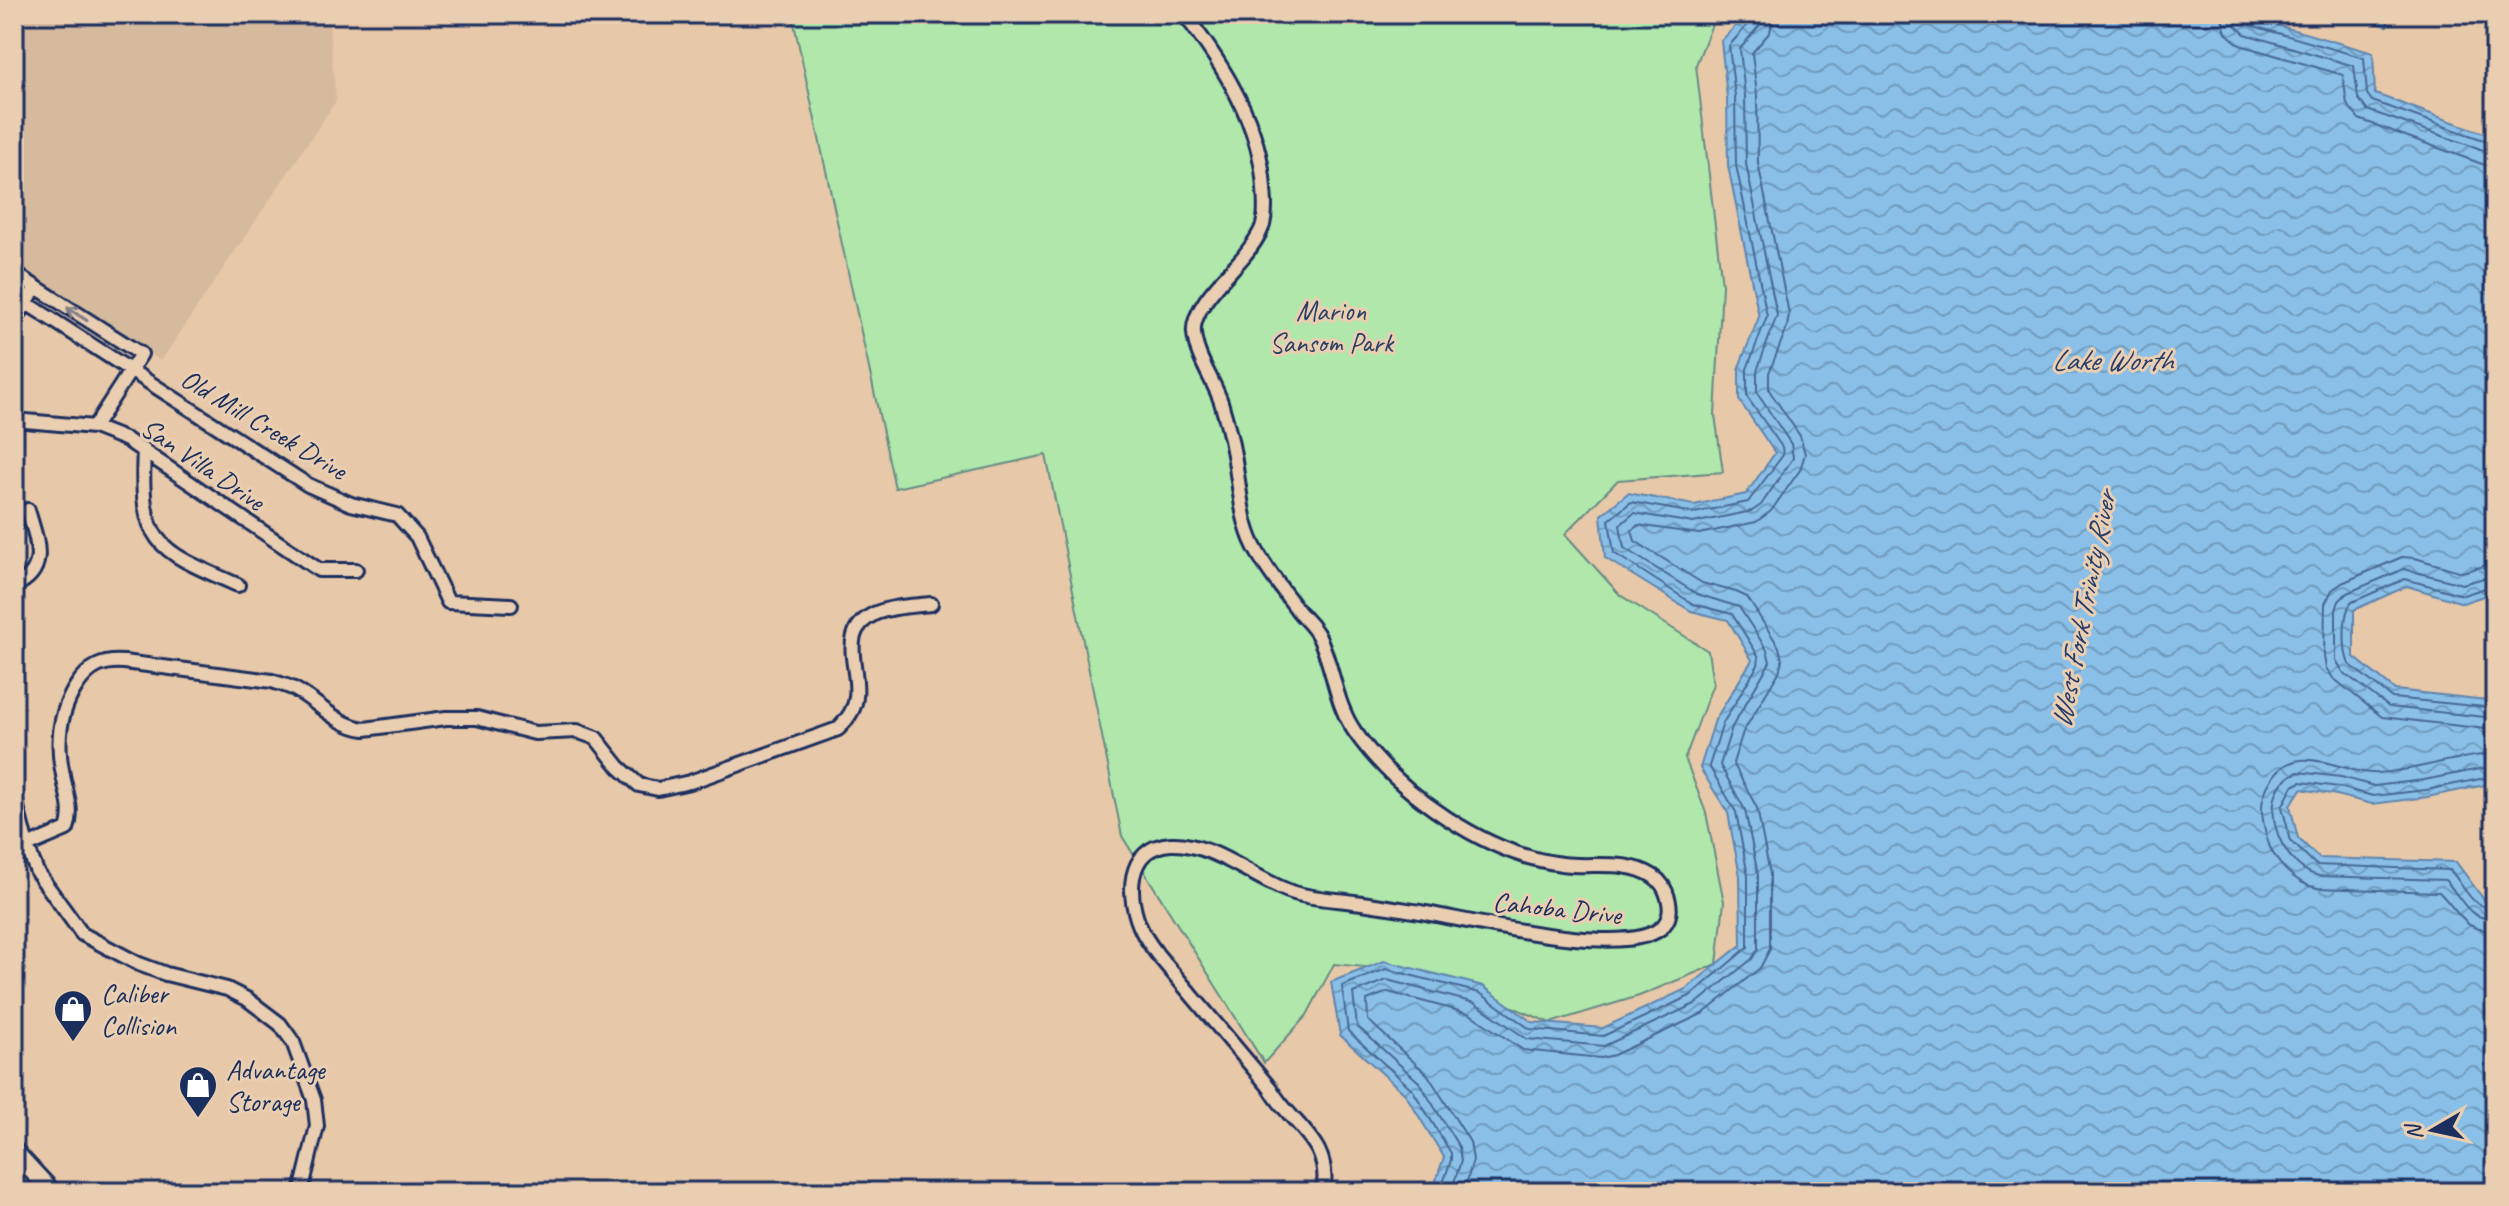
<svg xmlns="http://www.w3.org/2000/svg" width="2509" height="1206" font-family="Caveat,sans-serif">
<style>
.built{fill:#d6ba9e}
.park{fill:#b0e7ab;stroke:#668b84;stroke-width:2}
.water{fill:url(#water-waves);stroke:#5e85b0;stroke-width:2}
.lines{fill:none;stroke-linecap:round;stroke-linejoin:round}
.shore{stroke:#476995;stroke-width:2}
.minor-casing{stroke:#1b2f5e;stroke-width:18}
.major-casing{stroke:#1b2f5e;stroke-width:22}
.minor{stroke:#eaceb1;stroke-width:12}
.major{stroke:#eaceb1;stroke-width:16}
.oneway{stroke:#827e88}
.labels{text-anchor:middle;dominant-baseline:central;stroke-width:6;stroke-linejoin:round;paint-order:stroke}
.park-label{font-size:28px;fill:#2a4166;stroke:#eaceb1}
.street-label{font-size:28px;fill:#1b2f5e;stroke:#eaceb1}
.poi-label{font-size:28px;fill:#1b2f5e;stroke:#eaceb1;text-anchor:start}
.water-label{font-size:30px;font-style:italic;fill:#263d6c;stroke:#eaceb1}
</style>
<defs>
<pattern id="water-waves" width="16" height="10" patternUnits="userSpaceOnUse" patternTransform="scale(2)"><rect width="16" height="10" fill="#8abfe7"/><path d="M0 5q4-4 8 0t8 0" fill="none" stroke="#709cbe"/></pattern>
</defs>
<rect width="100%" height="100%" fill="#e7c8a8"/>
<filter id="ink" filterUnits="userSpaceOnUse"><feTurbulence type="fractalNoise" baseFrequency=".0125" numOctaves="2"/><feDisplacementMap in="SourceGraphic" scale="16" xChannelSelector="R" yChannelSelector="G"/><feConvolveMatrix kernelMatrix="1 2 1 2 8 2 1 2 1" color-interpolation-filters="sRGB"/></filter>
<g filter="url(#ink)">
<!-- built -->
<path class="built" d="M28,14H328L336,101L161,361L14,263V36Z"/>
<!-- park -->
<path class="park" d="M792,14H1716L1696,65L1722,285L1715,415L1723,472L1618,480L1565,534L1620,595L1708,651L1713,684L1685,758L1706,813L1724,902L1717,964L1639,996L1550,1023L1436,974L1334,964L1307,1015L1264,1063L1122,836L1046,455L895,488Z"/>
<!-- water -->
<path class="water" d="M1747,14H2239L2373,53L2375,94L2495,137V592L2463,603L2407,586L2354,610V657L2395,690L2495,701V783L2427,797L2372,804L2337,795L2301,789L2290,806L2298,838L2319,858L2456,862L2485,901L2495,896V1192H1432L1444,1157L1405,1094L1340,1035L1331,982L1384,961L1483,986L1532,1022L1603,1028L1686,989L1741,945L1740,876L1728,813L1700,768L1715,720L1752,660L1728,620L1691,611L1605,558L1601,515L1628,493L1694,505L1746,494L1775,453L1739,400V367L1759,317L1728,166L1727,97L1721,41Z
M2348,14H2390L2387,26Z"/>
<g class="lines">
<!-- shore -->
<path class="shore" d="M2221,14L2226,33L2240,45L2343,75L2347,104L2359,119L2482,164L2495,166
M2233,14L2236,26L2245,34L2354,66L2358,98L2367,110L2495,154
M2243,14L2244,21L2250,25L2364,58L2367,94L2372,101L2495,144
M2495,563L2462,572L2415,558L2402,557L2342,583L2332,590L2325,604L2324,656L2326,668L2333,678L2382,717L2495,730
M2495,575L2462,584L2404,569L2347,593L2339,601L2336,610V660L2343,672L2389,707L2495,718
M2495,585L2463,595L2405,579L2352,602C2342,613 2343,651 2349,664L2392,698L2495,708
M2495,754C2459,755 2418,770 2379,773C2344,776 2298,737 2271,780C2258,801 2261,815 2267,838C2272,860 2295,884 2317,888L2439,892C2457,909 2465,935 2495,929
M2495,766L2424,780L2374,786L2341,777L2298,772C2251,790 2279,868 2319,876L2445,880C2460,895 2470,925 2495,916
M2495,776L2426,790L2373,796L2339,787L2301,782L2293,786L2282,807L2291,841L2316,865L2450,870C2463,883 2474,915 2495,905
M1440,1192L1451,1160V1153L1412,1089L1348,1031L1342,986L1386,969L1480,993L1530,1029L1603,1036L1690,996L1748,947V876L1736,812L1709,766L1723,723L1758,665L1759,657L1732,614L1693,604L1614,553L1609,520L1631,502L1694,513L1748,502L1783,455L1782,447L1747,397V369L1767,316L1736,165L1735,96L1729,46L1750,22L1752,14
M1451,1192L1461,1161L1459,1147L1419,1082L1357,1026L1353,993L1387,980L1475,1003L1527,1039L1604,1046L1697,1003L1752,959L1758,949V875L1745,810L1720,765L1732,727L1770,662L1767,650L1739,607L1697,594L1624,548L1620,525L1634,513L1693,523L1752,511L1761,505L1793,458L1791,444L1757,393V371L1777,315L1746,164L1745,96L1740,49L1759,26L1762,14
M1464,1192L1473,1160L1470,1142L1428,1075L1368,1020L1367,1000L1388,992L1470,1014L1523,1050L1601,1058L1614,1055L1704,1013L1760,968L1770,949V874L1757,808L1733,763L1743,732L1779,672L1782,660L1779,647L1747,597L1736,592L1702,583L1635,541L1632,530L1638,525L1699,534L1756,522L1771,511L1800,470L1805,454L1800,436L1769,390V373L1787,327L1789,314L1758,163L1757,95L1752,53L1770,32L1774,14"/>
<defs>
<path id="minor" d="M1184,14C1223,64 1261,125 1264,189C1265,201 1266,213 1263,225C1259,237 1251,247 1243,257C1228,275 1191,308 1194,333C1196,357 1213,379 1221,402C1228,425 1234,450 1237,474C1241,499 1243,524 1254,546C1265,568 1282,589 1296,608C1303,618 1314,626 1319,637C1334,668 1335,704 1355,732C1398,793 1486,855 1562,864C1590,868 1627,859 1653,876C1667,885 1676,911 1664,925C1634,962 1465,919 1420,912C1395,908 1371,904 1346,901C1328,899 1309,898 1291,892C1254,879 1212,842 1171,844C1125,847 1126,898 1142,931C1146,939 1152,947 1157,954L1270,1088C1291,1126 1333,1141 1323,1192
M14,273L141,354L94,427
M14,295L308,485L351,504L397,515L417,537L448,602L511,605
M14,322L36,287
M14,420L94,427L127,440L319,570H356
M144,450C139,545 157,550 238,585
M14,586C51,570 36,539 28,510
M14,795L27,846L37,872L82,934L139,964L166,974L227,989L247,999L280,1024L293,1042L314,1100L317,1126L301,1192
M27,846L67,829C74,810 66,793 63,775C56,743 59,712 77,685C89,667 103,660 124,662L272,681C280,684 289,686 296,690C319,703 338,726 365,729L446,718H477L535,733L577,731L596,738L619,767L639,785L658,789L690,782L838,729C847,720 855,710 856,697C860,667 836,631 876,613C893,606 913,606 931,604"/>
<path id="major" d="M14,1151L52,1192"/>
</defs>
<!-- minor casing -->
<use href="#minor" class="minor-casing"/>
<!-- major casing -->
<use href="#major" class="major-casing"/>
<!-- minor -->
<use href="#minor" class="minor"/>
<!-- major -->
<use href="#major" class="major"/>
</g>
<!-- one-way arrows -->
<defs><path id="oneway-shaft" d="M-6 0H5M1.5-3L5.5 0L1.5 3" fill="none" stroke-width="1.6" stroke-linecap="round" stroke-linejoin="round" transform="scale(2)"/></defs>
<use class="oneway" href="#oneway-shaft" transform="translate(77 314) rotate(-147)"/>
</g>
<!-- icons -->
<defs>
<symbol id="shop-pin" viewBox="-11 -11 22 30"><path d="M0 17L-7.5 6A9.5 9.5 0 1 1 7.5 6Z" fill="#1b2f5e" stroke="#eaceb1"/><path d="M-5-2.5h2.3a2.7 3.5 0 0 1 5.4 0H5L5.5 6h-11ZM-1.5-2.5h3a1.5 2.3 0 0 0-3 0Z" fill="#fff"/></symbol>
</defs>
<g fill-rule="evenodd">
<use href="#shop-pin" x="51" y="987" width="44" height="60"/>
<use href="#shop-pin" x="176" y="1063" width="44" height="60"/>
</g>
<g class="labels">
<!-- park labels -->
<g class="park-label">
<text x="1331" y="310">Marion<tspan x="1331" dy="32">Sansom Park</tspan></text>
</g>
<!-- street labels -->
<g class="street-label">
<text transform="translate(264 424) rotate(31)">Old Mill Creek Drive</text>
<text transform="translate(203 464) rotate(34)">San Villa Drive</text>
<text transform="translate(1557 908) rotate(6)">Cahoba Drive</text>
</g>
<!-- poi labels -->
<g class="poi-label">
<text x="101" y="993">Caliber<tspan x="101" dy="32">Collision</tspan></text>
<text x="226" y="1069">Advantage<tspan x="226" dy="32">Storage</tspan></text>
</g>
<!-- water labels -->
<g class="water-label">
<text x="2112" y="360">Lake Worth</text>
<text transform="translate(2083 610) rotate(-79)">West Fork Trinity River</text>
</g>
</g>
<!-- margin -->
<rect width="2509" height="1206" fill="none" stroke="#eaceb1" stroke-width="48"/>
<rect x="24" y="24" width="2461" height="1158" fill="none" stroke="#1b2f5e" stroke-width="3" filter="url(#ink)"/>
<!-- north arrow -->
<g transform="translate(2433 1130) rotate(261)" stroke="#eaceb1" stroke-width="6" paint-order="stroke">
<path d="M0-6L14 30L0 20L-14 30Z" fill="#1b2f5e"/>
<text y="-12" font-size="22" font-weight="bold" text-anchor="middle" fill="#1b2f5e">N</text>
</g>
</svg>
